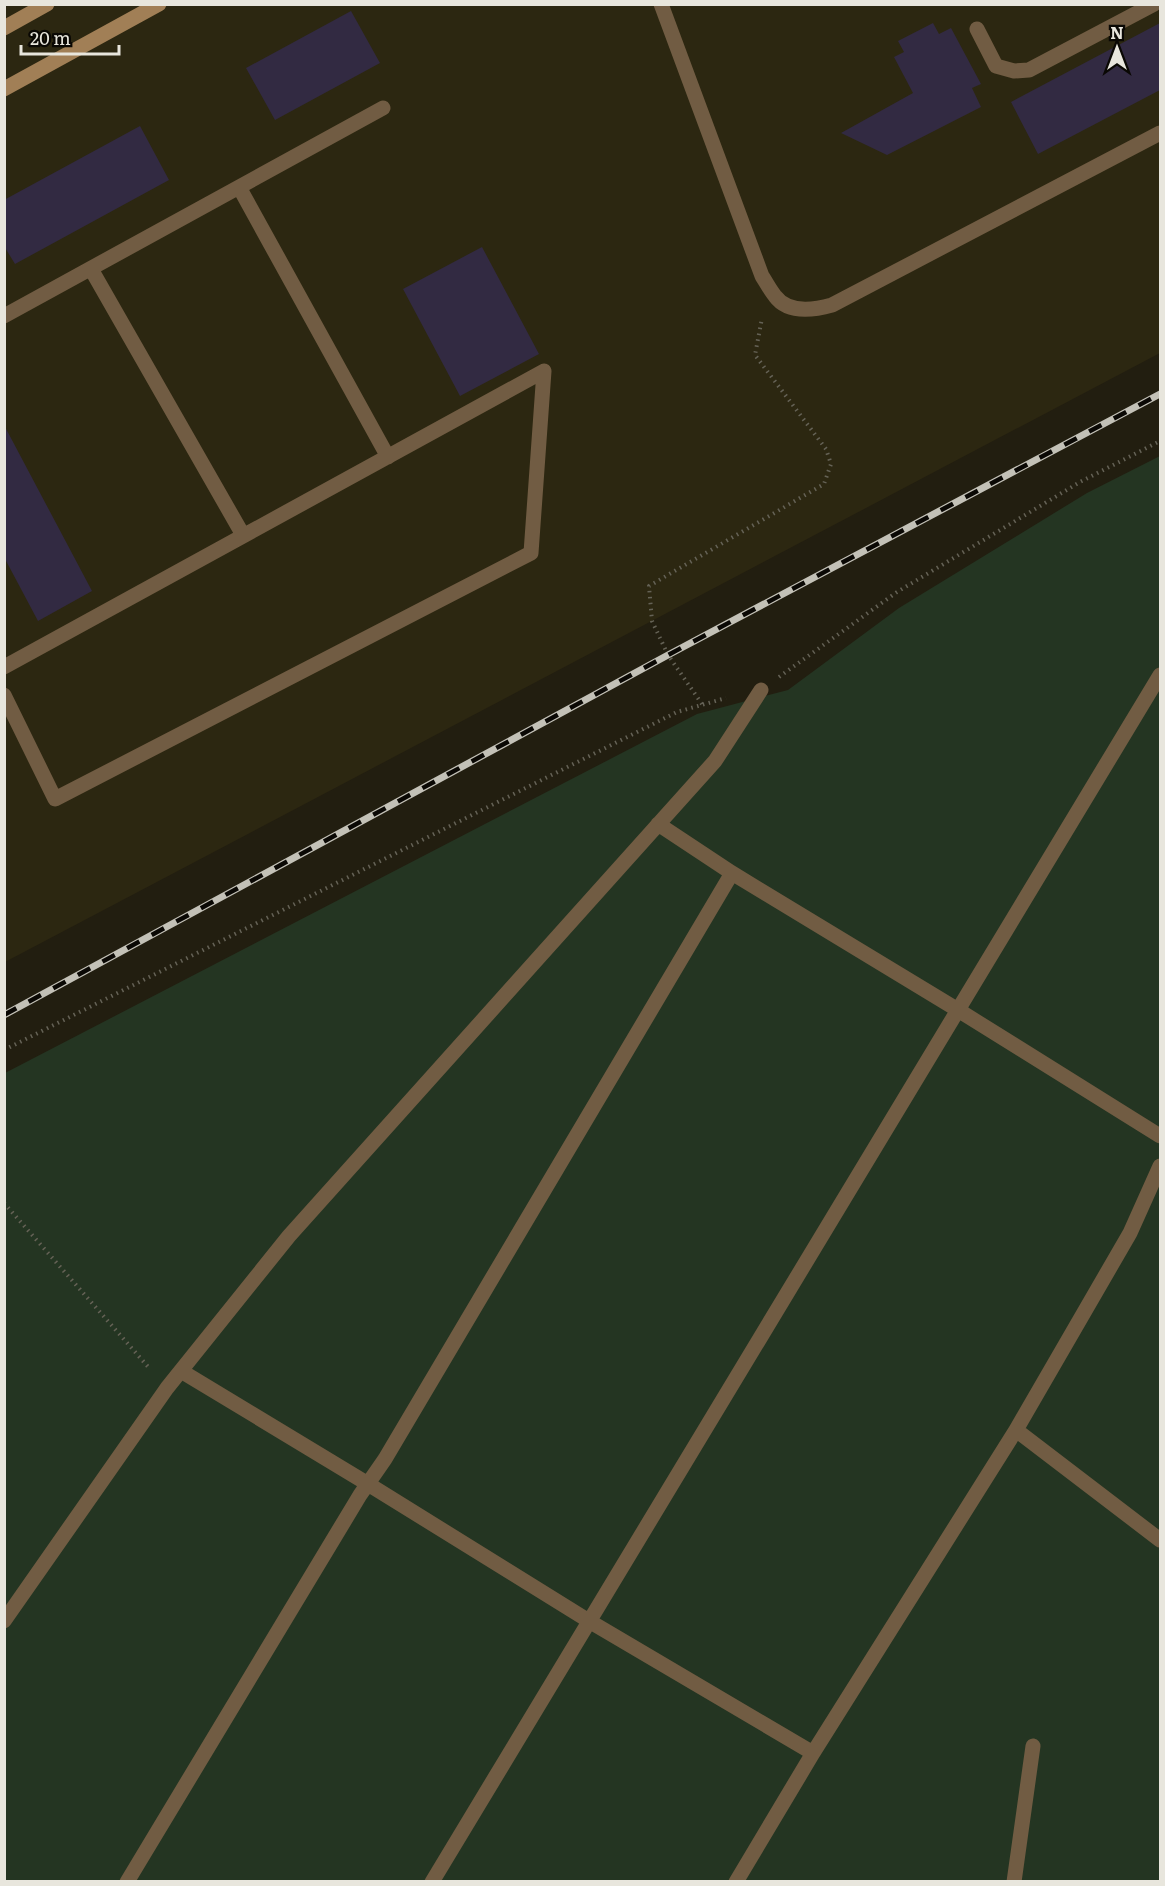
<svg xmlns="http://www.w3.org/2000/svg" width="1165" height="1886" font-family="Literata,serif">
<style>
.built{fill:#2c2711}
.green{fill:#243522}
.building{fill:#322a42}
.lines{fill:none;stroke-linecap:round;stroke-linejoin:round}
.path{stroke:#656256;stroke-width:4;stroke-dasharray:1.5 4.5;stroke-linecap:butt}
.lane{stroke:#715c43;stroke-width:15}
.street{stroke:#715c43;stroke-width:15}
.secondary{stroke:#a17f56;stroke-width:15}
.rail-casing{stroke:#c3c1b7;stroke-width:7}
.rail{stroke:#0a0804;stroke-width:4.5;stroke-dasharray:14;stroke-linecap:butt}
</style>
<rect width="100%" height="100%" fill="#221e10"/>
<!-- built -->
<path class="built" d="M5,5H1160V353L5,962Z"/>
<!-- green -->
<path class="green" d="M1160,456V1881L5,1882V1073L697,714L788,690L899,608L1087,493Z"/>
<!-- building -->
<path class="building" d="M351,11L380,63L275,120L246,68Z
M933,23L939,34L951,28L981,84L972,88L981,107L887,155L841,133L913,93L894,57L904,52L898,41Z
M1160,23V90L1038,154L1011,102Z
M140,126L169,180L15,264L4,246V200Z
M482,247L539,354L460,396L403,289Z
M4,425L92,591L38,621L4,557Z"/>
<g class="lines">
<!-- path -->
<path class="path" d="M779,677L897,592L1080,482L1160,441
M702,704L668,655L652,621L649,586L824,484L831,464L826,449L755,355L762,318
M4,1050L677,712L726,698
M4,1203L150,1369"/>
<!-- lane -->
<path class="lane" d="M661,4L762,276C766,282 770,290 775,296C788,314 814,310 832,305L1160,133
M977,29L996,66L1014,71L1029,70L1154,4
M239,187L388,457
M91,269L243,535
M4,316L383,108
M4,667L544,371
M4,695L55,799L531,553L544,371"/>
<!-- street -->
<path class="street" d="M658,824L732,873L958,1010L1160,1136
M181,1371L368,1484L589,1621L813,1753
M1016,1430L1160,1540
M4,1621L167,1388L289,1236L715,761L761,690
M127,1882L360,1495L385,1459L732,873
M432,1882L1160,675
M736,1882L813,1753L1016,1430L1130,1233L1160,1166
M1014,1882L1033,1746"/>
<!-- secondary -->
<path class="secondary" d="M4,28L47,4
M4,89L159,4"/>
<defs>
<path id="rail" d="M4,1015L668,655L1160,394"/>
</defs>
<!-- rail casing -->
<use href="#rail" class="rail-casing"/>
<!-- rail -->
<use href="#rail" class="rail"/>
</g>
<!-- border -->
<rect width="1165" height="1886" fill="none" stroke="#e8e6dd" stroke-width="12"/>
<!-- north arrow -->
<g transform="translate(1117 48)" stroke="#0a0804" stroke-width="4.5" paint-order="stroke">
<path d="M0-4.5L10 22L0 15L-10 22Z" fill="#e8e6dd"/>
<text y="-9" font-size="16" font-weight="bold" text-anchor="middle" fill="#e8e6dd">N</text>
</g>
<!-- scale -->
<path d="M21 45v9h98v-9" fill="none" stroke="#e8e6dd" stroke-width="3"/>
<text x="30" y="45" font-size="18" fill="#e8e6dd" stroke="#0a0804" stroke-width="4.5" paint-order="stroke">20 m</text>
</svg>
